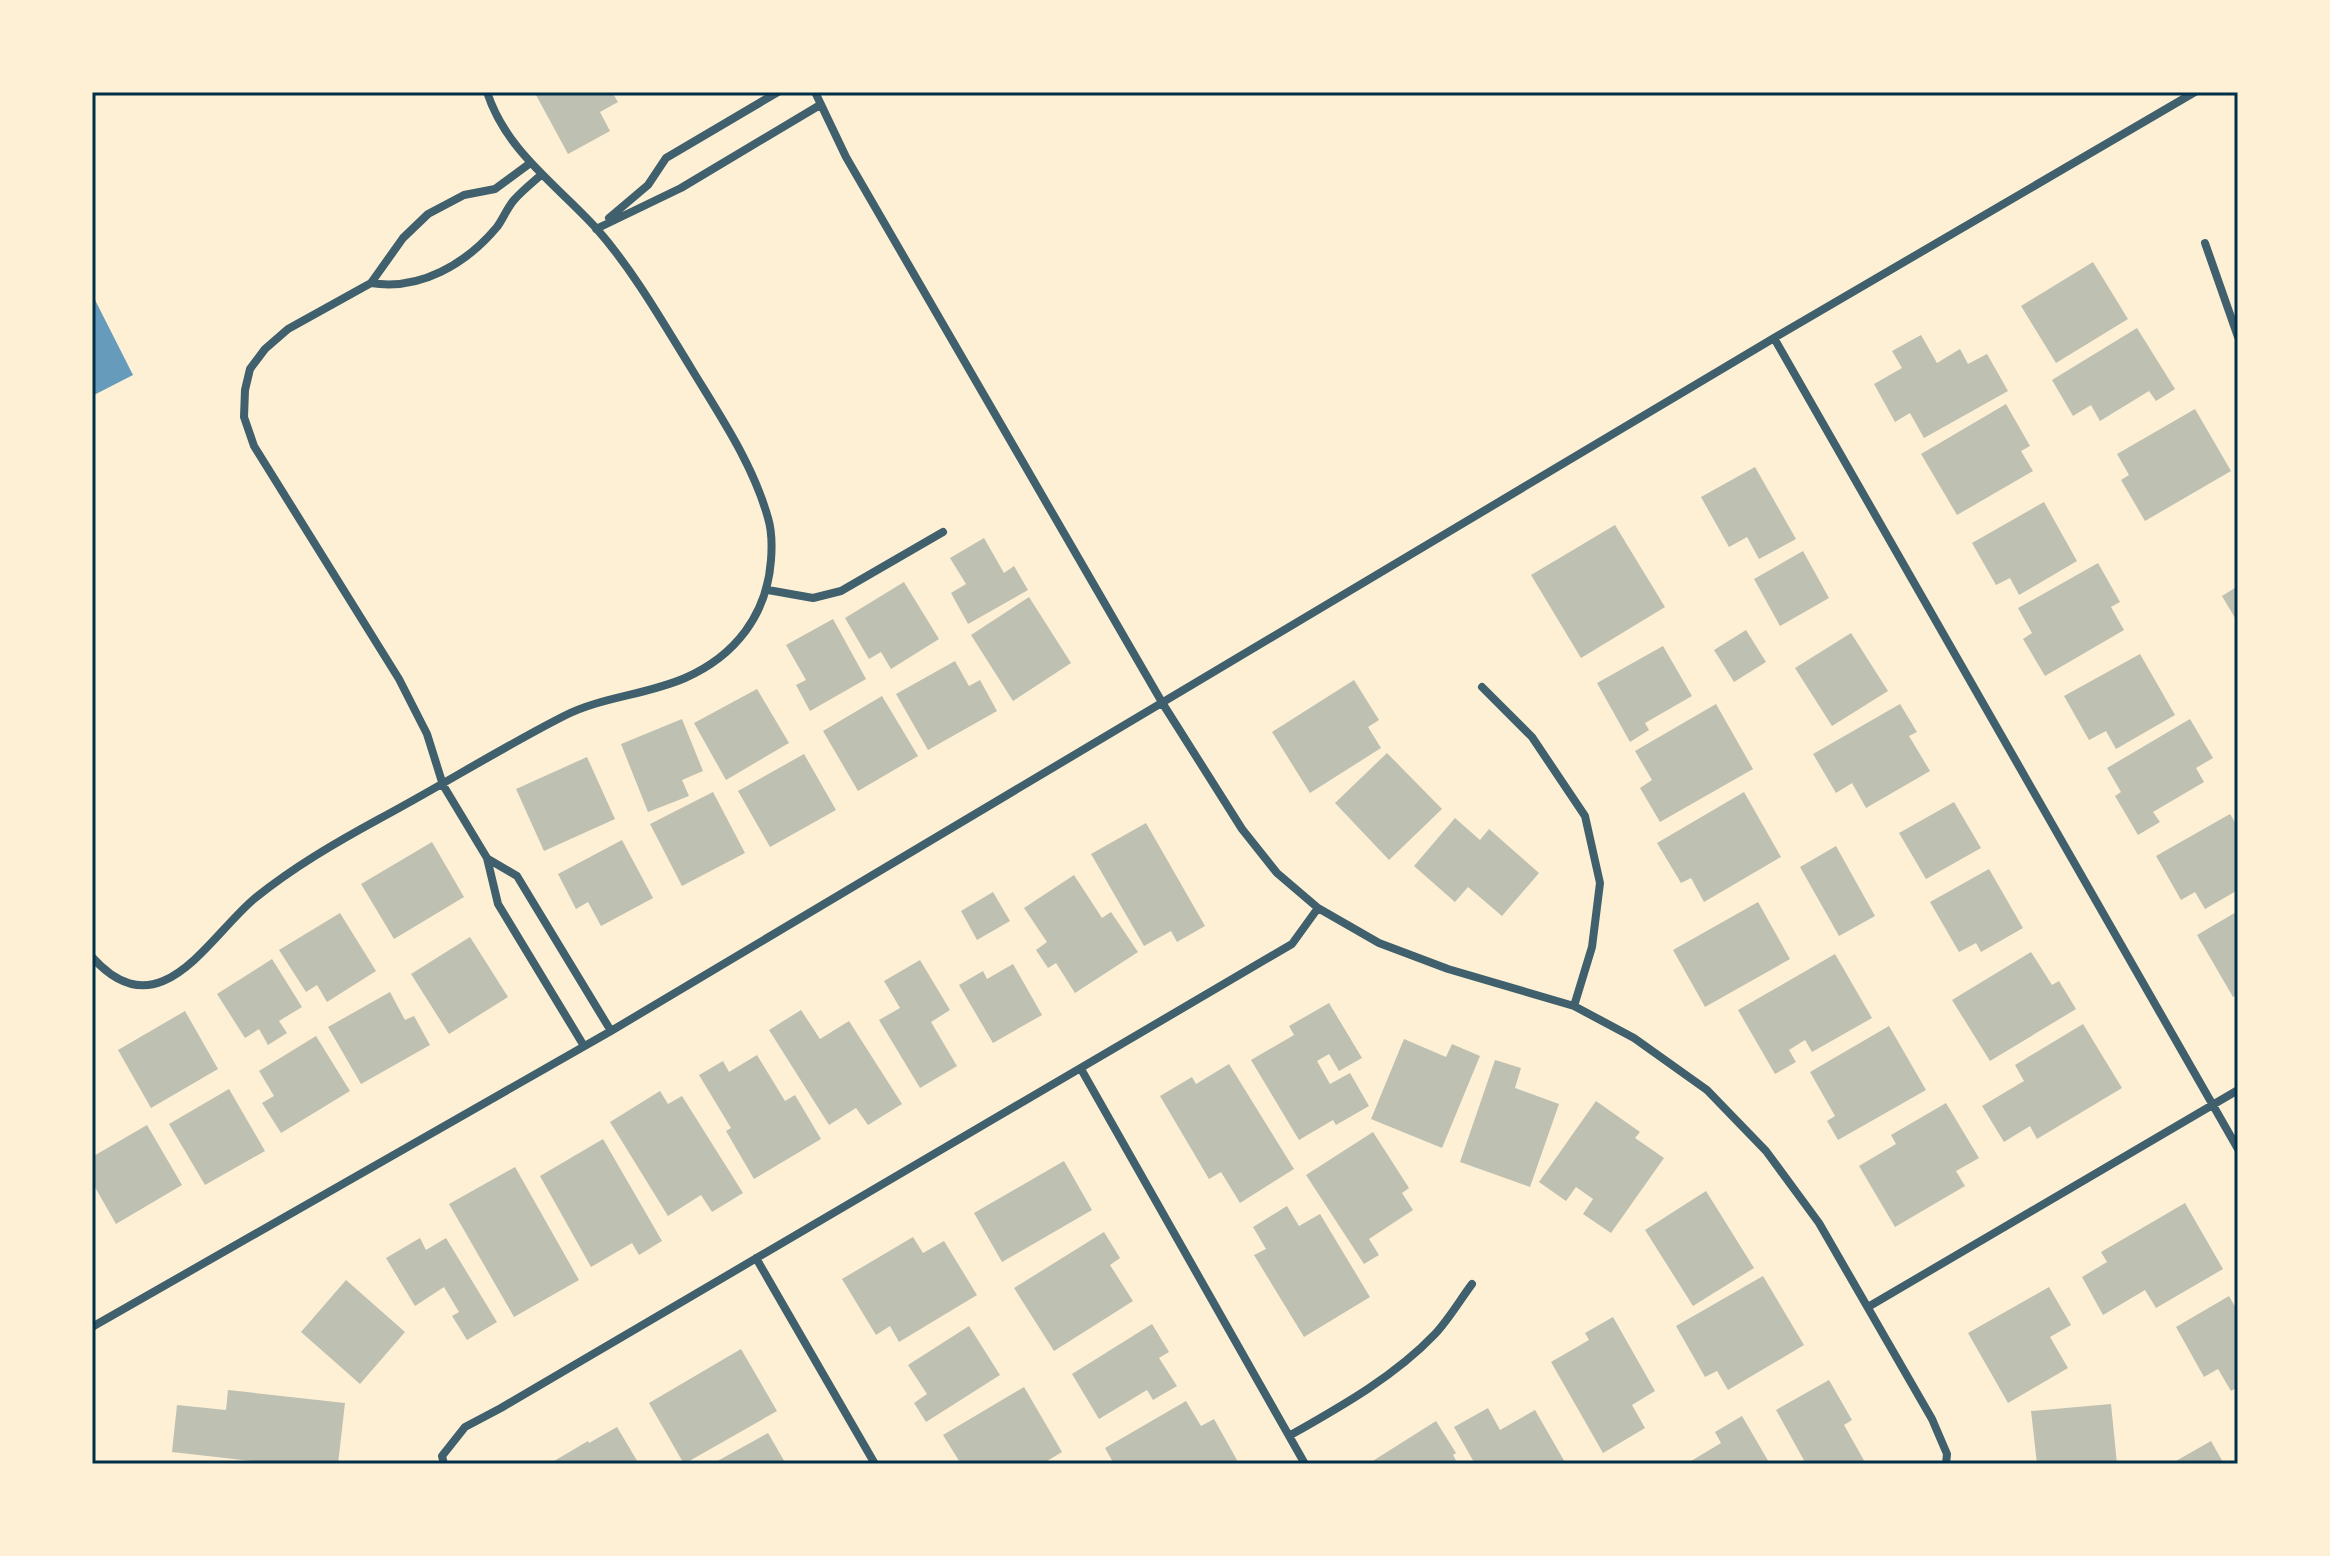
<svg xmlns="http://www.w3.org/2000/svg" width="2330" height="1556" font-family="'IBM Plex Sans',sans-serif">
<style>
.water{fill:#669bbc}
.building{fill:#bec0b2}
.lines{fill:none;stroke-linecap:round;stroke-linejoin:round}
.minor{stroke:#3f606c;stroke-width:8}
.neatline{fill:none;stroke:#003049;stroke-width:3}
</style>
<rect width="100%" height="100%" fill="#fdf0d5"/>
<!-- water -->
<path class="water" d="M92,294L133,375L94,395L92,392Z"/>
<!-- building -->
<path class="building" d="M542,92H612L618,102L600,112L610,131L568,154L536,95Z
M2093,262L2128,319L2056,363L2021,306Z
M2137,328L2175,389L2156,401L2149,391L2100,421L2091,405L2073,416L2052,380Z
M1921,335L1937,363L1960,349L1968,364L1987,354L2008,391L1924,438L1910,413L1895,422L1874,384L1902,368L1892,351Z
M2006,404L2030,446L2021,451L2033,471L1957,515L1921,454Z
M2195,409L2231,471L2145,521L2121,480L2129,475L2117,454Z
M1755,467L1796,539L1759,559L1747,537L1729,547L1701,497Z
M2044,502L2077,561L2019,595L2010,578L1996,585L1972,543Z
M1615,525L1665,607L1581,658L1531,575Z
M984,538L1004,573L1014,566L1028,590L968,624L951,593L966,584L950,558Z
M1803,551L1829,598L1780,626L1754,579Z
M2098,563L2120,602L2111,607L2124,630L2045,676L2023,639L2032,633L2018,608Z
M904,582L939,639L891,669L881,652L869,659L845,618Z
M2238,586V623L2222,596Z
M1029,597L1071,663L1013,701L971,635Z
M833,619L866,679L810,711L796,685L806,680L786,645Z
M1746,630L1766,662L1734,682L1714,650Z
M1851,633L1888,691L1832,726L1795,668Z
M1663,646L1692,696L1645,723L1649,730L1630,742L1597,683Z
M2140,654L2175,715L2116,749L2106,731L2089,740L2064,696Z
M955,661L969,686L980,680L997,711L928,750L896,694Z
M1354,680L1379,720L1368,727L1381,748L1310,793L1272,732Z
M757,689L789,743L726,780L694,723Z
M882,696L918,756L858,791L823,731Z
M1716,704L1753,769L1660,822L1640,788L1652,780L1635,751Z
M1900,704L1917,732L1909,736L1930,771L1866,808L1852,783L1836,793L1813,754Z
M682,719L703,771L682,780L689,796L648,812L621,744Z
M2190,719L2213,758L2196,768L2204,782L2153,812L2160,822L2138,835L2115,796L2121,792L2107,768Z
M1387,753L1442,809L1389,860L1335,803Z
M804,754L836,810L770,847L738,791Z
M587,757L615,819L544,851L516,789Z
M713,792L745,853L682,886L650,824Z
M1744,792L1781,857L1704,902L1691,878L1681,883L1657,843Z
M1954,802L1981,848L1926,879L1899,833Z
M2230,814L2238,827V890L2205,909L2195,892L2181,900L2156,856Z
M1455,818L1480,840L1489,829L1539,873L1502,916L1468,887L1455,902L1414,866Z
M1146,823L1205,926L1177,942L1171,931L1144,946L1091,854Z
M622,840L653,898L601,926L588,902L576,909L558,874Z
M432,842L464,897L394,939L361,884Z
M1836,846L1875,916L1839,936L1800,867Z
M1989,869L2023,928L1981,952L1976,943L1959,952L1930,902Z
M1074,875L1102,918L1111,912L1138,952L1075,993L1056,963L1048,968L1036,950L1047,942L1024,908Z
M993,892L1010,921L977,940L961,911Z
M1758,902L1790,959L1705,1007L1673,950Z
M2238,911V994L2233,997L2197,935Z
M340,913L376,971L327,1002L317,985L306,992L279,950Z
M470,937L508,997L449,1034L411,974Z
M2031,952L2052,985L2059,981L2076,1009L1990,1061L1952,1000Z
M1835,954L1872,1018L1812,1052L1805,1040L1789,1050L1796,1062L1775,1074L1738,1010Z
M272,959L302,1007L279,1021L287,1033L268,1045L259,1029L245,1038L217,994Z
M920,960L950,1010L931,1022L957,1066L920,1088L879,1020L900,1008L884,981Z
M1013,964L1042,1015L993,1043L959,985L983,971L987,979Z
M390,992L405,1020L414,1016L430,1045L361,1084L328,1027Z
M1329,1003L1362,1058L1339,1071L1329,1054L1317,1061L1330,1084L1350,1073L1369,1106L1336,1125L1333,1120L1299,1140L1251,1060L1294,1035L1289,1026Z
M801,1010L820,1039L849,1021L902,1104L868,1125L856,1108L829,1125L769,1030Z
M185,1011L218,1069L151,1108L118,1050Z
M2083,1024L2122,1088L2037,1139L2030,1126L2004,1142L1982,1106L2024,1081L2015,1065Z
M1889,1026L1926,1090L1838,1140L1827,1121L1835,1116L1810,1072Z
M316,1036L350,1091L281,1133L262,1103L274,1096L259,1071Z
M1404,1039L1446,1057L1452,1044L1480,1056L1442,1148L1371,1119Z
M757,1055L785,1101L795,1095L821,1139L754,1179L726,1131L731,1128L699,1075L723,1061L729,1072Z
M1495,1060L1521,1068L1515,1088L1559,1104L1530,1187L1460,1162Z
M1229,1064L1294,1169L1240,1203L1221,1172L1209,1179L1160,1096L1192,1077L1196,1084Z
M229,1089L265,1151L205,1185L169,1124Z
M660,1091L668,1104L682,1096L743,1193L712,1212L701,1195L668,1216L610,1122Z
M1596,1101L1640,1132L1635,1138L1664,1158L1611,1233L1583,1214L1593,1199L1576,1187L1566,1201L1539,1182Z
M1946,1103L1979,1158L1956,1171L1965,1186L1895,1227L1859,1166L1896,1144L1891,1135Z
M147,1125L182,1185L116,1224L92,1182V1157Z
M1373,1132L1409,1188L1402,1193L1413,1210L1369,1239L1379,1255L1364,1264L1306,1175Z
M603,1139L662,1241L639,1255L632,1243L591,1267L540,1176Z
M1064,1161L1092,1210L1002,1262L974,1213Z
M515,1167L579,1280L514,1317L449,1204Z
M1706,1191L1754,1268L1693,1306L1645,1230Z
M2185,1203L2223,1269L2156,1308L2145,1290L2103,1315L2082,1277L2107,1262L2101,1252Z
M1287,1206L1299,1226L1320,1214L1370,1297L1304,1337L1254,1255L1266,1249L1253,1227Z
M1104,1232L1120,1258L1110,1265L1133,1301L1054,1351L1014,1288Z
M913,1237L923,1253L944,1241L977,1295L899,1342L890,1326L876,1335L842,1279Z
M420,1238L426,1250L446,1238L497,1322L467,1340L452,1316L459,1312L444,1287L415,1306L386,1258Z
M1763,1276L1804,1345L1728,1390L1717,1371L1705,1377L1676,1326Z
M346,1280L405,1332L360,1384L301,1332Z
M2049,1287L2071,1325L2050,1337L2068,1368L2008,1403L1968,1333Z
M2229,1296L2238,1312V1387L2231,1391L2218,1369L2204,1377L2176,1327Z
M1613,1317L1655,1391L1632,1405L1645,1428L1603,1453L1551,1362L1589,1340L1585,1333Z
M1152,1324L1169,1352L1159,1358L1177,1386L1153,1400L1147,1390L1099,1419L1072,1374Z
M969,1326L1000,1375L926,1422L914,1403L927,1394L908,1365Z
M741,1349L777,1411L684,1464L649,1403Z
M1829,1380L1852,1420L1844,1425L1866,1464H1806L1776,1410Z
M1024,1387L1062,1452L1042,1464H961L943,1435Z
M228,1390L345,1403L338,1464H278L172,1452L177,1405L226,1410Z
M1186,1401L1201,1426L1214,1419L1237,1460L1229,1464H1114L1105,1448Z
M2111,1404L2117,1464H2037L2031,1411Z
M1488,1408L1500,1430L1535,1410L1566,1464H1475L1454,1427Z
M1742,1416L1770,1464H1693L1691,1461L1721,1443L1715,1432Z
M1436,1421L1456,1453L1453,1455L1458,1464H1368Z
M617,1427L639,1464H549L588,1441L589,1443Z
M768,1433L786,1464H712Z
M2211,1441L2224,1464H2178L2176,1461Z"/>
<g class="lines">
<!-- minor -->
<path class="minor" d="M815,92L846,157L1163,704L1242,829L1277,873L1318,908L1379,943L1448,969L1574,1006L1634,1038L1707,1090L1766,1151L1819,1223L1932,1419L1947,1454L1946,1464
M529,164L495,189L464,195L428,214L403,238L371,283L288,329L265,349L250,369L245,390L244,417L254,446L399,679L427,734L443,785L487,858L498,904L584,1046
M609,218L648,185L666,158L778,92
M596,229L681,188L820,105
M2205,243L2238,337
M371,283C420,291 466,264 497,227C503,219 507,208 514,200C522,191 532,183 541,175
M1774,338L2238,1149
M768,590L813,598L841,591L943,532
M1482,687L1532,737L1585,816L1600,883L1592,947L1574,1006
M488,859L517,876L611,1031
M92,957C159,1032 207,939 254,899C292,868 335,843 379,819C441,786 501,748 564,716C601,697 646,695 685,678C735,656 767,615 771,560C772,547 772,531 768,518C753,464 720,416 691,368C662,321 633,270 596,228C556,184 506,151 487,92
M1081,1069L1305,1464
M756,1258L875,1464
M1868,1307L2238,1090
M92,1327L611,1031L1774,338L2195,92
M1289,1436C1340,1407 1394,1377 1435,1334C1449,1319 1460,1300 1472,1284
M444,1464L442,1456L465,1427L501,1408L1292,944L1318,908"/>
</g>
<!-- border -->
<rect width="2330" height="1556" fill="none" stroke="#fdf0d5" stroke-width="188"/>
<rect x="94" y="94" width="2142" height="1368" class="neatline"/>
</svg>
